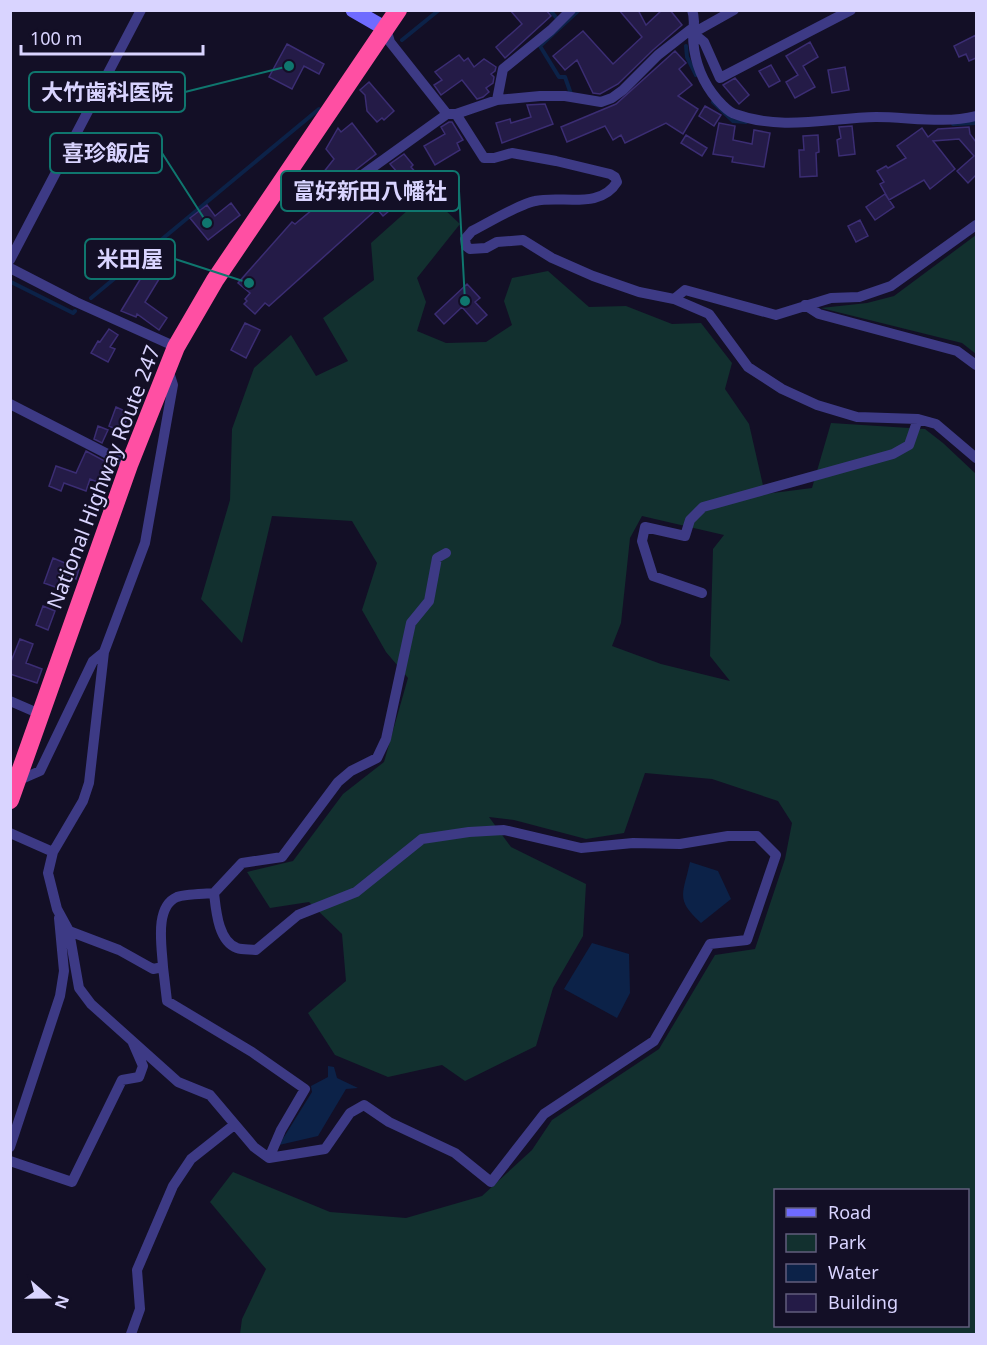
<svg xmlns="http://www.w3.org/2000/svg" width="987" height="1345" font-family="'Noto Sans','Noto Sans JP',sans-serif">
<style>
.green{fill:#12302f;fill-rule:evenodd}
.water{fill:#0c2248}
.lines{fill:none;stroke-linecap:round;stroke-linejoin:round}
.stream{stroke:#0c2248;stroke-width:4}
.building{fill:#241b47;stroke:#3b2d73;stroke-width:1.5}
.street{stroke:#3d3a85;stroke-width:10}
.secondary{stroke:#6f6bff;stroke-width:15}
.highway{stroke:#ff4fa3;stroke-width:18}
.labels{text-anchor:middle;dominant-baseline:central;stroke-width:4.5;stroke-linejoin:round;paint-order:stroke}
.street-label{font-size:21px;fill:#d9d4ff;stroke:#130f26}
.leader{fill:none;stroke:#0f766e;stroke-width:2}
.callout-dot{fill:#0f766e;stroke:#130f26;stroke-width:2}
.callout{fill:#130f26;stroke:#0f766e;stroke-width:2}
.callout-label{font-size:22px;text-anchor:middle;font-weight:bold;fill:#d9d4ff}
</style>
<rect width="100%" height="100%" fill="#130f26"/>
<!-- green -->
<path class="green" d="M427,193L460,224L417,278L426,302L417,331L446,343L486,342L512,325L504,301L512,278L548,271L589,307L626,306L672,324L701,323L732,363L725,389L749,424L765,494L812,488L831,423L925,429L943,443L976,474V1334H240L242,1319L266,1269L210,1202L233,1172L330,1212L406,1218L482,1196L532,1150L552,1120L659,1049L715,955L755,949L785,859L792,823L778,801L712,779L645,773L624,833L586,839L514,820L489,817L511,847L586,884L583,936L553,988L536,1046L465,1081L442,1065L388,1077L335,1055L308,1013L346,981L342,934L309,902L270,908L247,872L293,861L343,794L384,762L408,678L386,652L362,610L377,563L352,521L272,516L242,643L201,599L230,500L232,429L254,368L291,335L316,376L348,361L323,318L374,280L371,243ZM642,516L724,535L713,549L710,656L730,681L661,664L612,646L621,623L630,538ZM776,1190H968V1326H776Z
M976,235V354L962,343L821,308L867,303L894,296Z"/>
<!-- water -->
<path class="water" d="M690,862L718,871L731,899L701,923C675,899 683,895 690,862Z
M592,943L629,954L630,993L617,1018L564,989Z
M328,1066L334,1067L337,1078L358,1088L346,1089L318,1136L279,1145L312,1092L311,1086L328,1077Z"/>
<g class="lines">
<!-- stream -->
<path class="stream" d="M550,10L559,21
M402,40L439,10
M686,46L687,57L696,75
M571,94L565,77H559L540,46L579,10
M713,102L733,121L746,122
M953,124L976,123
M11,282L73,313L75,311
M91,298L319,109"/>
</g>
<!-- building -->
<path class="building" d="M510,10H546L551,16L505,58L496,47L522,24Z
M619,10H638L646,25L662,10H670L682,25L653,50L618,84L600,94L593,93L577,60L565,70L553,56L583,31L613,64L642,37Z
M976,35V58L969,61L966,54L959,57L954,46Z
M810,42L818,57L803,66L815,87L795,98L786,82L798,75L786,56Z
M287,44L324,64L319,74L304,66L292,89L269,77Z
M675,51L686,63L679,69L692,85L678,96L698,109L683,134L666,123L625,143L621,135L613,140L605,126L567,142L561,127L616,104Z
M459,55L464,61L468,58L474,67L484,59L496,67L495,71L491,74L494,77L493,83L486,88L489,92L483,97L477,99L462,80L441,95L434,85L442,80L435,72Z
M771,65L780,81L769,87L759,71Z
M845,67L849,90L832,93L828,70Z
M735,78L749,95L739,104L723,85Z
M369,82L394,111L384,120L382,118L377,122L367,111L365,95L360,90Z
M545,104L553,124L502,143L496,123L510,119L511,123L531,117L527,105Z
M705,106L721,115L714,126L699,116Z
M449,122H452L463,140L457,143L460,150L435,165L424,146L445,134L441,127Z
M352,123L376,154L344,179V184L347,190L355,189L365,182L374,193L398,173L390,164L404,154L413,165L411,167L424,182L383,216L377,209L269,306L265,303L255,314L244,304L247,301L245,299L250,293L238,283L292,222L295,224L313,209L302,201L313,181L315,183L334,159L326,149L338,128L341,132Z
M719,123L735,126L733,140L752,144L754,130L770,133L764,167L732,162L733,157L713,154Z
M852,126L855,154L839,156L837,140L841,138L839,127Z
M969,127L970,134L976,142V175L968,183L957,171L974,156L959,139L933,141L955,169L930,189L924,180L889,200L880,184L884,182L877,171L886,166L888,168L906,158L897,146L922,128L928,137L938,129Z
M686,135L707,148L702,156L681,143Z
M818,135L819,152L816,153L817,176L800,177L799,150H804L803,136Z
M885,194L894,207L875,220L866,207Z
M231,203L240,215L208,240L190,218L207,205L215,216Z
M860,220L868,236L856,242L848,226Z
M150,263L164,271L145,302L167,318L159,330L137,314L136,317L121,311Z
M467,284L480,298L475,302L487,315L477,324L462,307L444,324L435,314Z
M245,323L260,330L246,358L231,350Z
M109,329L118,335L110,347L115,349L108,362L91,353L98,341L100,342Z
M116,407L129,413L122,432L109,426Z
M98,426L108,430L102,443L94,439Z
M86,451L112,465L105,485L90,479L86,491L64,483L61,491L49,486L56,466L76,473Z
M53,558L79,569L76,579L63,574L58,588L44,583Z
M43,606L55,611L48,630L36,625Z
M20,639L33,644L26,663L42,669L37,683L10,674V664Z"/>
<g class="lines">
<!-- street -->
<path class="street" d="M692,10C695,18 694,25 693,33C693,55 699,75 712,93C717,100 728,112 735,114C781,131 829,118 876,117C909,117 944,124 976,116
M386,29L390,42L447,114
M693,33L704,42L720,78L851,10
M497,100L503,69L551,30L571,10
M456,114L484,158H494L512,153L556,161L610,174L615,177L617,182C600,210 562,195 535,201C519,204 488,223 472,231L465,239L466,246L470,249L486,248L497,242L523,240L552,258L593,276L639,292L674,299L709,314L748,367L782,389L817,405L857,417L918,419L936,424L976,458
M351,183L447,114H456L497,100L540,96H565L601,102L612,98L623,90L658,55L690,30L693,33L734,10
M10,260L141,10
M10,268L76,302L176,347
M674,299L685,290L776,315L831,298L859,297L891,286L976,225
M805,305L819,314L957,351L976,365
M10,404L129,465
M702,593L653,576L642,541L645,527L685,536L690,520L703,507L893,454L909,445L918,419
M10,701L40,714
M17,781L40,771L93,661L104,652L145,543L173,385L168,369
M10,833L53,852L48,873L57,909L69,931L79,988L91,1004L178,1082L210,1095L254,1147L269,1158L325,1149L350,1113L364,1105L389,1122L455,1153L491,1182L544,1114L654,1041L710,944L747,940L776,855L757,836H728L680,844L633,843L581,848L504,830L469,832L422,839L356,892L298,915L256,950C250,949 243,950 237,948C218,941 216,910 214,893
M53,852L83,801L89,783L104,652
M69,931L119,950L153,969L163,967C162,947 154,907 177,897C185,894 205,894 214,893L242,863L282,857L338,782L351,771L377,758L386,739L411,623L429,601L437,558L446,553
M163,967L167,1001L252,1052L305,1089L281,1130L269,1158
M10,1147L60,996L64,971L59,918
M10,1161L72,1182L122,1080L139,1077L143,1066L133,1043
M131,1334L140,1309L137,1270L173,1186L191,1159L234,1125"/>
<!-- secondary -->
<path class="secondary" d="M353,10L386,29"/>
<!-- highway -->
<path class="highway" d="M10,800L129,465L176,347L215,280L398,10"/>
</g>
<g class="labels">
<!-- street labels -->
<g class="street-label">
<text transform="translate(103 477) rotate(-69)">National Highway Route 247</text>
</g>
</g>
<!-- callouts -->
<path class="leader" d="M289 66L185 92M207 223L162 153M465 301L459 191M249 283L175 259"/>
<g class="callout-dot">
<circle cx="289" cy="66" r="6"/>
<circle cx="207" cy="223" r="6"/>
<circle cx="465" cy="301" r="6"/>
<circle cx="249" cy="283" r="6"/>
</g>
<g class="callout">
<rect x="29" y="72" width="156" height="40" rx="6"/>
<rect x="50" y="133" width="112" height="40" rx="6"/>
<rect x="281" y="171" width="178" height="40" rx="6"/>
<rect x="85" y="239" width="90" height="40" rx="6"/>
</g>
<g class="callout-label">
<text x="107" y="100">大竹歯科医院</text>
<text x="106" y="161">喜珍飯店</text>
<text x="370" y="199">富好新田八幡社</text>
<text x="130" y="267">米田屋</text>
</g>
<!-- border -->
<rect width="987" height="1345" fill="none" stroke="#d9d4ff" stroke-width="24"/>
<!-- legend -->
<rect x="774" y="1189" width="195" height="138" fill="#130f26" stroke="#625e7d" stroke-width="1.5"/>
<rect x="786" y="1208" width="30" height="9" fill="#6f6bff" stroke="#625e7d" stroke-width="1.5"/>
<text x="828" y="1219" font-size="18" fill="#d9d4ff">Road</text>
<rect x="786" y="1234" width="30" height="18" fill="#12302f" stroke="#625e7d" stroke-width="1.5"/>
<text x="828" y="1249" font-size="18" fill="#d9d4ff">Park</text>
<rect x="786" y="1264" width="30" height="18" fill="#0c2248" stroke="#625e7d" stroke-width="1.5"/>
<text x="828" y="1279" font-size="18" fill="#d9d4ff">Water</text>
<rect x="786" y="1294" width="30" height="18" fill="#241b47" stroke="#625e7d" stroke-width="1.5"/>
<text x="828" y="1309" font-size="18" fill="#d9d4ff">Building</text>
<!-- north arrow -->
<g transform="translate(48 1297) rotate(110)" stroke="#130f26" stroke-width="4.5" paint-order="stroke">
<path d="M0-4.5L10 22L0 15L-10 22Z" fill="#d9d4ff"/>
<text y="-9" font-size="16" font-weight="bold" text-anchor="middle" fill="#d9d4ff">N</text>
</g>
<!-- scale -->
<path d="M21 45v9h182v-9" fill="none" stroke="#d9d4ff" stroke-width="3"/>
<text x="30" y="45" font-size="18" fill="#d9d4ff" stroke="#130f26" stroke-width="4.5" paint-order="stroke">100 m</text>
</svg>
